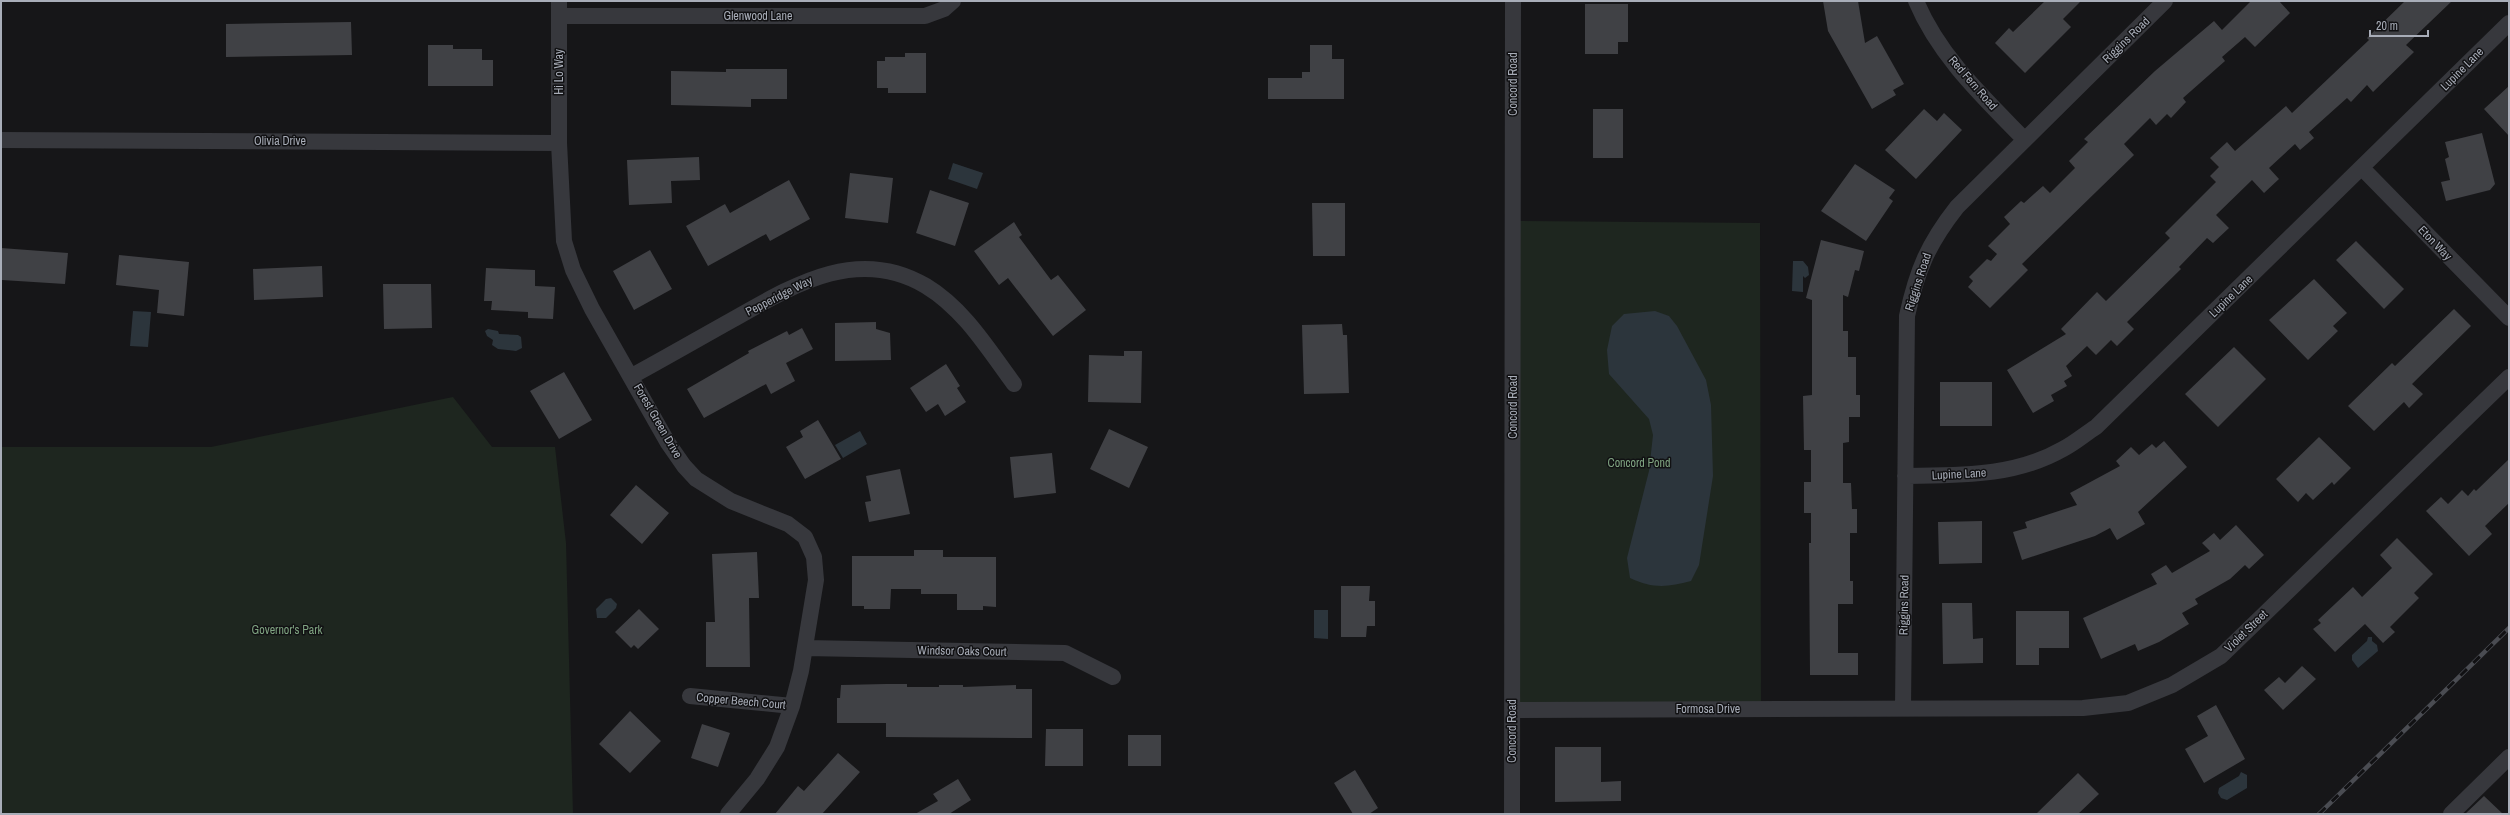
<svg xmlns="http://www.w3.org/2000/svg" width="2510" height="815" font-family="'Archivo Narrow',sans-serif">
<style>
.green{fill:#1e261f}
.water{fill:#2c353c}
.building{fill:#404145}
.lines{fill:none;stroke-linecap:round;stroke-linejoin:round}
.street{stroke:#37383d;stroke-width:16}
.rail-casing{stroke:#4a4c52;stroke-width:4.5}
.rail{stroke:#111113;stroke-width:3;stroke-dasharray:9;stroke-linecap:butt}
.labels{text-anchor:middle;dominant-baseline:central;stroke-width:3;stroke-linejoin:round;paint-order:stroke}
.street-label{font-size:12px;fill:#a8adb8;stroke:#111113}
.park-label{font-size:12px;fill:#7fa381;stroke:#111113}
</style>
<rect width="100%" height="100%" fill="#161618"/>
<!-- green -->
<path class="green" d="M1517,221L1760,223L1761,703L1517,704Z
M453,397L492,447H555L566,543L573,814H1V447H211Z"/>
<!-- water -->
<path class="water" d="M953,163L983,173L977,189L948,179Z
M1793,261H1803L1808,267L1809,275L1805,278L1803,276V292L1792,291Z
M133,311L151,312L148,347L130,346Z
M1655,311L1669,316L1677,326L1706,380L1711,405L1713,476L1699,565L1691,581C1668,587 1653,589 1630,578L1627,558L1649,471L1653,435L1649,419L1609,374L1607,350L1612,326L1624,314Z
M488,329L498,331L499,334L518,335L521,337L522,348L516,351L498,349L492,345L493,340L487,336L485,331Z
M860,431L867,444L843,458L835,445Z
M611,598L617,604L616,608L606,618H597L596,609L606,599Z
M1314,610H1328V639L1314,638Z
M2368,637H2372V641L2377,645L2378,651L2358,668L2352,660V655L2367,641Z
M2241,772L2247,775V788L2227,800L2221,798L2218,793L2219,788L2239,776Z"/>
<!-- building -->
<path class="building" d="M1823,1H1858L1865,43L1877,36L1904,84L1893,90L1896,95L1872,109L1828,31Z
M2045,1H2081L2063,19L2071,27L2025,73L1995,43L2009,28L2013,32Z
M2251,1H2279L2290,13L2255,47L2245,37L2222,57L2225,61L2183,98L2186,102L2171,118L2167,114L2156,125L2150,118L2124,144L2134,155L2022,264L2028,270L1990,308L1968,287L1973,281L1969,277L1987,259L1991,261L1997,254L1988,246L2010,224L2004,217L2021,201L2024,203L2043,186L2050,193L2075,168L2069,161L2088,142L2084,139L2155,71L2214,21L2222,30Z
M2405,1H2452L2406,45L2414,52L2373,92L2367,85L2351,102L2347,98L2309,132L2314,138L2300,150L2295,144L2269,168L2279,179L2264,193L2252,180L2216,215L2229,228L2213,243L2207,238L2179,267L2181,269L2127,322L2134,329L2117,346L2111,340L2096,355L2087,346L2066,366L2072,376L2064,381L2067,386L2051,395L2054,401L2033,413L2007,370L2066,334L2061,329L2097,292L2106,301L2170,238L2165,233L2216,182L2210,176L2219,167L2210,158L2227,142L2235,151L2286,106L2292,113L2369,40L2367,38Z
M1585,4H1628V42H1618V54H1585Z
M351,22L352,55L226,57V24Z
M428,45H453V49H482V60H493V86H428Z
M1310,45H1332V59H1344V99H1268V78H1302V72H1310Z
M905,53H926V93H888V88H877V61H885V57H905Z
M726,69H787V99H751V107L671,105V71L726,72Z
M2509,86V136L2484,109Z
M1593,109H1623V158H1593Z
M1924,109L1937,121L1944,113L1962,130L1916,179L1885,150Z
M2482,133L2495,184L2490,190L2446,201L2441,182L2450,180L2445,159L2449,157L2445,142Z
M699,157L700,180L671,181L672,203L629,205L627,160Z
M1855,164L1895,190L1889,198L1893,201L1866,241L1821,211Z
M850,173L893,178L888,223L845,218Z
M789,180L810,219L770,241L766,234L708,266L686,226L725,204L730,213Z
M930,190L969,203L955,246L916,233Z
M1312,203H1345V256H1313Z
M1014,222L1022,235L1019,237L1051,280L1058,275L1086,310L1053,336L1008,278L999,285L974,251Z
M1821,240L1864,251L1859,271L1855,270L1848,297L1843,295V331H1848V357H1856V395H1860V417H1849V442L1843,443V483H1851L1852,509H1857V533H1850V581H1853V604H1838V653H1858V675H1810L1809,543H1811V513H1804V482H1811V450H1804L1803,396L1812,395V300L1806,298Z
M2356,241L2404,289L2384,309L2336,260Z
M1,248L68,253L65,284L2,280Z
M650,250L672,289L634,310L613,271Z
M119,255L189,262L184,316L157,313L159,290L116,285Z
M322,266L323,297L254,300L253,269Z
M486,268L535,270V286L555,287L553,319L528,318V312L491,310L492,301H484Z
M2314,279L2347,313L2333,326L2338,331L2308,360L2269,320Z
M383,284H431L432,328L384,329Z
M2454,309L2471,326L2412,384L2423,394L2409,408L2404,402L2374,431L2348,406L2392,363L2395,366Z
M876,322V329L890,333L891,360L835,361V323Z
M1342,324L1343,335H1347L1349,393L1304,394L1302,325Z
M802,328L813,349L786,363L795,381L771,394L766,384L704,418L687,389L749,353L748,351L787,331L789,335Z
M2234,347L2266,379L2218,427L2185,394Z
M1124,351H1142L1141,403L1088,402L1089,355L1124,356Z
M946,364L960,386L957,388L966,402L945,416L938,404L926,412L910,388Z
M564,372L592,420L559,439L530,391Z
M1940,382H1992V426H1940Z
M818,420L841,459L805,479L786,447L803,437L800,431Z
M1109,429L1148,447L1129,488L1090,469Z
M2319,437L2351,468L2334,485L2332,482L2313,500L2306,493L2298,502L2276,479Z
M2164,441L2187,467L2138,512L2145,524L2117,540L2110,528L2095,536L2022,560L2013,532L2027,528L2025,522L2077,505L2070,493L2120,466L2116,461L2131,447L2139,455L2152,444L2156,448Z
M1052,453L1056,493L1014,498L1010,457Z
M2509,459V503L2485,526L2492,534L2469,556L2426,511L2441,497L2448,504L2462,490L2468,496L2474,489L2476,491Z
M900,469L910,514L869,522L865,502L871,501L866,476Z
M636,485L669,513L642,544L610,515Z
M1982,521V563L1939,564L1938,522Z
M2236,525L2264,555L2249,569L2245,565L2230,579L2195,599L2198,604L2182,613L2189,624L2159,642L2138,651L2135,644L2101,659L2083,618L2157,584L2151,574L2166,565L2172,573L2210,551L2202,543L2214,533L2220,540Z
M2397,538L2433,574L2414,593L2419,598L2390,627L2395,632L2383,643L2365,624L2335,652L2313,629L2321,623L2318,620L2353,587L2362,597L2392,568L2380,555Z
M914,550H943V557H996V607L983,606V610H957V594H921V589H891L890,609H864V606H852V556H914Z
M757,552L759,598H749L750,667H706V622H715L712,554Z
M1341,586H1370L1369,601H1375V626H1367L1366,637H1341Z
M1942,603H1972L1973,639L1983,638V663L1943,664Z
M639,609L659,629L638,649L634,645L631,648L615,632Z
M2016,611H2069V648H2039V665H2016Z
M2302,666L2316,679L2283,710L2264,690L2279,677L2285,683Z
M886,684H907V687H939V685H963V687L1016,685V689H1032V738L886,737V723H837V698H840L841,685Z
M2216,705L2245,759L2204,783L2185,749L2208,736L2197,716Z
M630,711L661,741L630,773L599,744Z
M702,724L730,733L718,767L691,758Z
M1046,729H1083V766H1045Z
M1128,735H1161V766H1128Z
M1555,747H1601V782L1621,781V801L1555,802Z
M838,753L860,772L822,814H775L798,786L804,791Z
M1355,770L1378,808L1369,814H1353L1334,783Z
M2078,773L2099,794L2078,814H2036Z
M958,779L971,800L949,814H915L938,801L933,794Z
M2484,796L2503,814H2465Z"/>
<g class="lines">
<!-- street -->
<path class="street" d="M559,1V143L564,241L573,270L592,309L668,443L684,466L696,479L731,501L788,524L805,537L814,557L816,580L801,671L792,706L777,747L757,779L728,814
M1916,1C1939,56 1983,97 2024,139
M559,16H925L944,9L953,1
M1,140L559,143
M2362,168L2509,318
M632,376C665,358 698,339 732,320C792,286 857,245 926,286C964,309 988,349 1014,384
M1905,476C1960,475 2014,477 2063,449C2075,443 2085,434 2096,427L2509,23
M805,648L1065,653L1113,677
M690,696L792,706
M1903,708L1907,316C1917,270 1928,244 1957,207L2165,1
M1512,710L2083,708L2128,703L2172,685L2221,656L2509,377
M1512,814L1513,1
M2451,814L2509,757"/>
<defs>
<path id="rail" d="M2319,814L2509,628"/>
</defs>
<!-- rail casing -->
<use href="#rail" class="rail-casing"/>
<!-- rail -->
<use href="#rail" class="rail"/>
</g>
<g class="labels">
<!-- street labels -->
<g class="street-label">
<text x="758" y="16">Glenwood Lane</text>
<text transform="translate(2126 40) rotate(-44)">Riggins Road</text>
<text transform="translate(2462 69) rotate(-45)">Lupine Lane</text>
<text transform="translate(559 72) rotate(-90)">Hi Lo Way</text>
<text transform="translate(1973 83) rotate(49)">Red Fern Road</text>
<text transform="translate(1513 84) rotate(-90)">Concord Road</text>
<text x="280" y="141">Olivia Drive</text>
<text transform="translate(2435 243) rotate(46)">Eton Way</text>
<text transform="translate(1918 282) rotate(-72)">Riggins Road</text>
<text transform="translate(779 296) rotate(-27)">Pepperidge Way</text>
<text transform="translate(2231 296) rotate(-44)">Lupine Lane</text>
<text transform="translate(1513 407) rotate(-90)">Concord Road</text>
<text transform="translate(658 421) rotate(60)">Forest Green Drive</text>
<text transform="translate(1959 474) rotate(-3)">Lupine Lane</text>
<text transform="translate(1904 605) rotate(-89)">Riggins Road</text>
<text transform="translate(2246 631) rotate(-44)">Violet Street</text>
<text transform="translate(962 651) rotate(1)">Windsor Oaks Court</text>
<text transform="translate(741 701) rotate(5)">Copper Beech Court</text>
<text x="1708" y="709">Formosa Drive</text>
<text transform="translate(1512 731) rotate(-90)">Concord Road</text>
</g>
<!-- park labels -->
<g class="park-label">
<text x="1639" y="463">Concord Pond</text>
<text x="287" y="630">Governor's Park</text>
</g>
</g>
<!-- border -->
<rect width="2510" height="815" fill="none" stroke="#a8adb8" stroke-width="4"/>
<!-- scale -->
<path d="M2370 30v6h58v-6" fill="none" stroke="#a8adb8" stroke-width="2"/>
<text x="2376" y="30" font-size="12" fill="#a8adb8" stroke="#111113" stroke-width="3" paint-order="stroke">20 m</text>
</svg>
